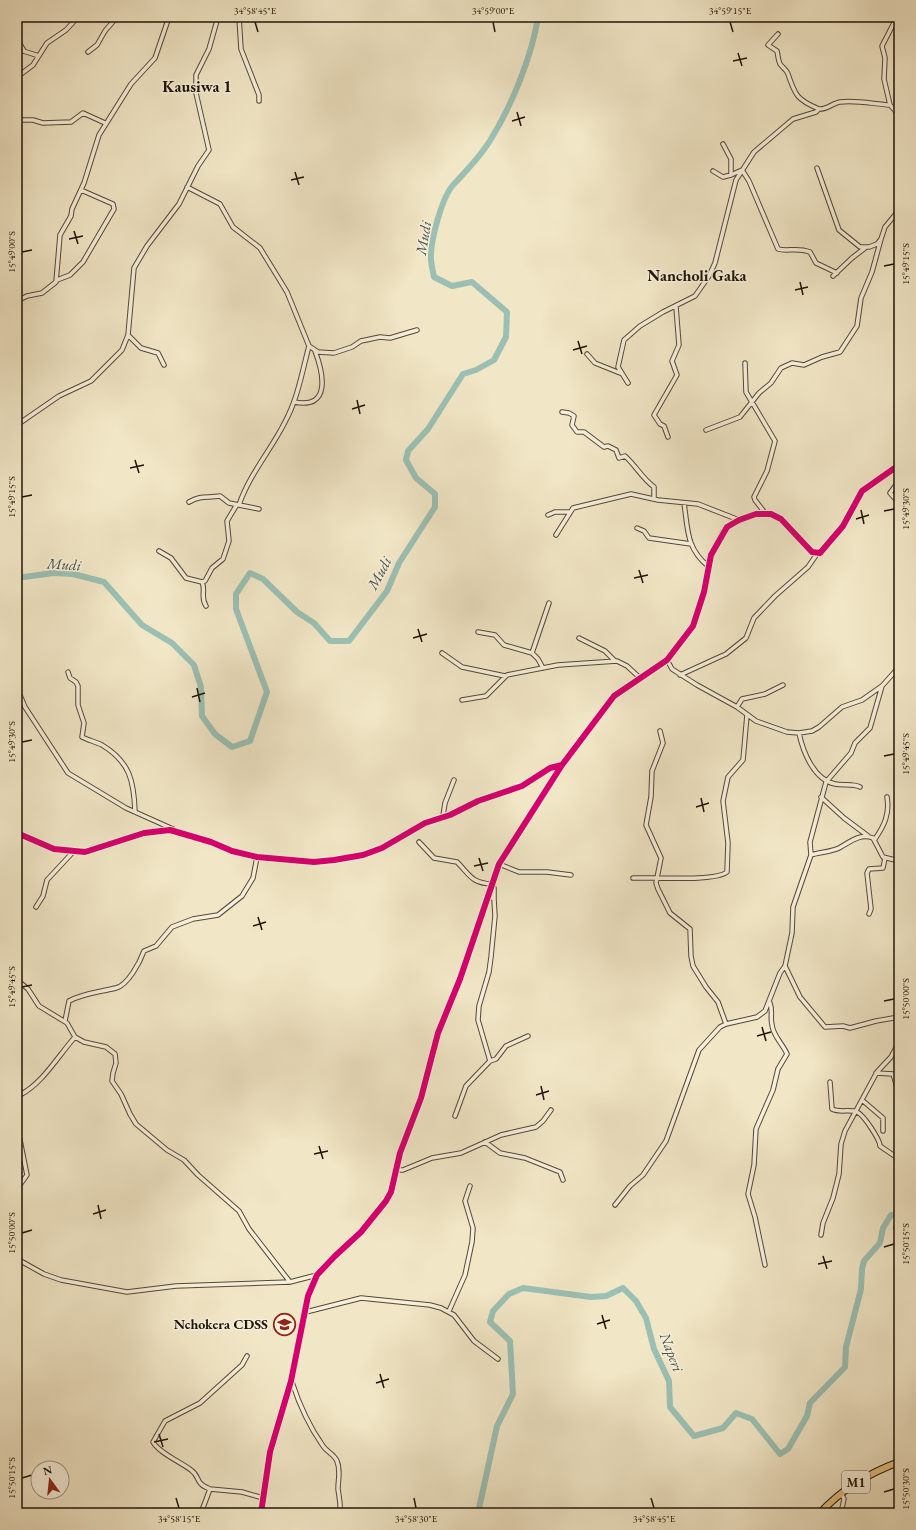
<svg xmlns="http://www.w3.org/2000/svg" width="916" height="1530" font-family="'EB Garamond',serif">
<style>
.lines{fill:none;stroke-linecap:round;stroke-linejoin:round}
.river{stroke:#9bc0b3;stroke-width:6}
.minor-casing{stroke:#544838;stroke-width:5.5}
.tertiary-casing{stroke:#544838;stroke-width:6}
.trunk-casing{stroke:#1f1409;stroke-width:8}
.minor{stroke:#f6efda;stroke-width:3.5}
.tertiary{stroke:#f6efda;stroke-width:4.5}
.trunk{stroke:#e8c383;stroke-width:6}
.cycleway-casing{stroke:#f6efda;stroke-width:8}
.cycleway{stroke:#d6006c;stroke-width:6}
.ticks{fill:none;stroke:#1f1409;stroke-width:1.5}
.labels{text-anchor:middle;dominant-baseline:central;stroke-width:3;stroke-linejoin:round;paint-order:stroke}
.shield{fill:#f6efda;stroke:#605648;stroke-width:1}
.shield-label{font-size:13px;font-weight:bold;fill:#1f1409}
.poi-label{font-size:14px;font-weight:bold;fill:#1f1409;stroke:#f6efda;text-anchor:end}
.water-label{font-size:15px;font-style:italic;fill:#4a5044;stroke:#f6efda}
.quarter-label{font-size:16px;font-weight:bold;fill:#1f1409;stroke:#f6efda}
.neatline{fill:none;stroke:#1f1409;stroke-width:1.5}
.ticks-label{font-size:10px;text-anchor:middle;fill:#1f1409}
</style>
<rect width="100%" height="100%" fill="#f1e6c6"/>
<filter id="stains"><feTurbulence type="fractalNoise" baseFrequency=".005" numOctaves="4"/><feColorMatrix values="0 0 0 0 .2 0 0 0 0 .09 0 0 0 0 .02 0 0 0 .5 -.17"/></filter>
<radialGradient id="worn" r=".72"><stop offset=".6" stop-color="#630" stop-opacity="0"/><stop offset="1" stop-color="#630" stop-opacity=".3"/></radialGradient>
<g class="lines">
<!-- river -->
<path class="river" d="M17,576L24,577L53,573L73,574L104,582L142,625L172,643L194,665L201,687L202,716L215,734L232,747L250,741L267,692L236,609V594L250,573L263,579L297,612L314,623L330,641H349L387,591L399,563L435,507V494L416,478L406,460L408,451L428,429L463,374L476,370L494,360L506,337L507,312L472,282L452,286L434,277C433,271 431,264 431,259C430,242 442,196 454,184C467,170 481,156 491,139C512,105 532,56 538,17
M478,1513L497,1426L513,1394L510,1341L490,1322L493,1311L509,1294L523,1288L591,1297L606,1296L623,1288L636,1301L646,1318L654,1349L669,1381L670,1407L694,1436L723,1428L736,1413L752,1419L780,1454L788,1449L807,1416L810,1403L845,1367L846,1347L861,1289L862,1269L864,1261L880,1243L883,1228L891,1215H899"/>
<defs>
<path id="minor" d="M239,17L241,49L259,95V101
M897,17L882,46L885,58L884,79L890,105L899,115
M778,34L768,45L777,51C778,55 778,60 780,64C782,67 787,70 788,74C795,95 797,100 819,109
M17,39L24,51
M17,49L39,56
M88,52L97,45L105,31L117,17
M17,77L33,65L47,43L66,30L78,17
M17,120H33L43,123L71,122L83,113L105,123
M723,144L731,159V175L742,170L749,181L778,249C787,252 797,247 810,252L816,263L837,273
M817,168L839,230L860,247H869L877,244L881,239L885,227L899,210
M713,171L723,177L731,175
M187,187L220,204L233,227L260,248L287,292L309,346L318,352L334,353L352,347L361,341L380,337L390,338L417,330
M833,276L852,258L865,248
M57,280L70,275L83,262L114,209L113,204L81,190
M17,301L27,296L42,293L56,282L60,235L71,216L72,209L84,183L99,135L131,84L155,58L169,17
M128,335L141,348L158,353L164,365
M587,354L595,363L620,373
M745,363L746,392L775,441L767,471L754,497L755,500L765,513
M628,383L618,367L624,340L640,326L663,312L695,296L709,276L715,263L736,180L754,152L793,119L816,112L819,109C826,110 833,103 840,102C856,100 874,104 890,105
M294,402C332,410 323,372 315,351
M562,412L569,413L574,416L572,425L577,432H584L604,447L608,446L616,450L619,458L625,456C636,466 642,478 654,487V499
M17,425L59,396L91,381L122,350L128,335L134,268L147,246L179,204L198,166L209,150L196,93V75L209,49L218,17
M706,430L740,417L759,393L771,383L781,368L792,363L804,365L822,357L840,352L857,326L861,298L872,272L881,239
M668,437L664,426L660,424L654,415L677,375L672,361L679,345L676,307
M899,481L890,493L899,503
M189,502C201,495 207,498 220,496L229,503L239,505C249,475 271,450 285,422C298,398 302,372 309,346
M684,503C688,529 686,548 708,566
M239,505L259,509
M548,515L555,512H569
M637,528L644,531L649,538L691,544
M556,535L573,508L631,494L658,500L698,504L739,520
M159,551L171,558L186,578L202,582
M202,582L205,581L212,568L223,559L229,541L227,521L236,506
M202,582C206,590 200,597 206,606
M478,632L495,635L504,645L532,653L538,659L543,668
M579,638L605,651L615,661
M442,653L462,667L505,676
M532,653L549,603
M68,672L70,678L76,682L78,686V705L84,723L82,737C88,740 96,742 102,745C130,762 134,781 135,812
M680,675L726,654L746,638L754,618L775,596L808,567L817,554
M17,688L25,707L68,773L126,808L173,829
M462,700L486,696L507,675L558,665L617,661L627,666L640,678
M737,707L742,699L765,694L783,685
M660,731L663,743L652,771L651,797L646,825L661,858L656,883L658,889L670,913L690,929L691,956L693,966L706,987L718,1002L726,1024
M799,733C803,752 814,780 835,784C844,786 852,783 860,787
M821,797L844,818L868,836
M443,816L445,803L454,780
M17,833L54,849L85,852L144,833L170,830L211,842L232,851L257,857L314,862L334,860L363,855L382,848L425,823L450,815L478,801L522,786L550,768L562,765
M875,839C884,826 890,814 887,797
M419,842L434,858L457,862C470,875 471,883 492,884L494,888V899
M811,855L810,842L826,782L851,753L855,743L870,728L882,686
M499,864L519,872H547L571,875
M633,878C652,877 715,882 727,872L728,843L723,801L728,777L743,760L747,715
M36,907L43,896L47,880L74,851
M869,914L871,909L867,873L869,869L883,868L885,858
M785,966L800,997L825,1027L843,1026L850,1028L876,1021L899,1017
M17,980L28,989L39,1006L67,1023L75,1037L84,1042L106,1047L115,1054L116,1063L113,1073L112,1081L121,1094L130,1114L136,1124L167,1150L184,1160L198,1175L239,1211L249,1229L290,1282
M65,1021L69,1001C84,993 100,992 116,988C128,985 140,962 144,951L156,946L172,927L193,919L218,915L242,896L253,878L257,857
M490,1061L496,1059L506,1046L528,1036
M876,1073L893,1074L899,1094
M830,1082L832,1109C840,1113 850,1109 857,1112C864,1115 880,1140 880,1146L899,1159
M862,1100L883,1118V1131
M17,1102L20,1095C43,1083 58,1056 75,1037
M455,1116L466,1086L490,1061L478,1020L479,1006L489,972L491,957L495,916L494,899L488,896
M17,1131L20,1140L27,1175L17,1189
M485,1142L500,1153L525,1158L560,1172L563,1180
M397,1170H403L432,1158L461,1153L501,1135L536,1127L543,1121L551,1110
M615,1205L630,1186L643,1175L666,1141L699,1050L720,1027L726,1024L757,1017L765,1011L780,973L785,966L792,933L793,907L811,855C820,852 831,852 839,848C850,842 860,833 873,838L883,857L899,861
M899,1216L896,1228L899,1241
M821,1235L823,1223L833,1198L839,1174L841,1144L845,1131L877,1072L891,1057L899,1042
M17,1259L44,1274L61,1280L127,1292L176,1286L290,1282L317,1275
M765,1265L755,1217L748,1194L754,1165L756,1129L773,1090L778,1069L787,1054C783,1044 773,1036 772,1025C770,1017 773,1011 770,1003
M449,1311L465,1275L472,1242L473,1228L465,1201L470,1186
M306,1312L361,1298L430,1305L441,1308L454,1315L474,1341L498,1359
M292,1382C299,1404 309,1426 323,1446C327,1452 334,1454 337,1461C341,1471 338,1479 338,1489C339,1497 341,1504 340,1513
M899,1402L897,1415L899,1422
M210,1489C194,1483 201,1477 191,1470C181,1462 159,1453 153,1442L165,1421L200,1403L242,1365L247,1356
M892,1512L893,1513
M201,1513L210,1489L242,1492L263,1498
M261,1513L270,1452L291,1381L308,1296L317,1275L335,1256L361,1232L380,1210L391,1192L400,1153L421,1098L438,1033L460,979L499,864L510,845L562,765L614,696L667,660L672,669L697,685L737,707L756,721L787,732L799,733L812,731L819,727L842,707L862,700L882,686L899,667
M841,1513L844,1499L841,1493"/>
<path id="tertiary" d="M667,660L693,626L704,592L711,555L723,532L732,524L756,514H771L781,519L812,552L820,553L843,526L862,491L899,465"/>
<path id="trunk" d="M820,1513C842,1489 869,1473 899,1462"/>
</defs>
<!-- minor casing -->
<use href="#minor" class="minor-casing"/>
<!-- tertiary casing -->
<use href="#tertiary" class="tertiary-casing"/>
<!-- trunk casing -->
<use href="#trunk" class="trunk-casing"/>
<!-- minor -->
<use href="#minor" class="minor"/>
<!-- tertiary -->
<use href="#tertiary" class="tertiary"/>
<!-- trunk -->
<use href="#trunk" class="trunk"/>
<defs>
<path id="cycleway" d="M17,833L54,849L85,852L144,833L170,830L211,842L232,851L257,857L314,862L334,860L363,855L382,848L425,823L450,815L478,801L522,786L550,768L562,765
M261,1513L270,1452L291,1381L308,1296L317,1275L335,1256L361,1232L386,1201L391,1192L400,1153L421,1098L438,1033L460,979L499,864L562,765L614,696L667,660L693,626L704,592L711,555L727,527L739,520L756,514H771L781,519L812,552L820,553L843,526L862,491L899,465"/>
</defs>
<!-- cycleway casing -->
<use href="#cycleway" class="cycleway-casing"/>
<!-- cycleway -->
<use href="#cycleway" class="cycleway"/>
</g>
<!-- ticks -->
<path class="ticks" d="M255,22L258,32M493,22L495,32M730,22L733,32M738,53L742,66M733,61L747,58M517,112L521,126M512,121L525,117M295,172L299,185M291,180L304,177M74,231L78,244M69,239L83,236M22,252L32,250M884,266L894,264M800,282L803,295M795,290L808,287M578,341L582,354M573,350L587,346M357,400L360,414M352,409L365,405M135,460L139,473M130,468L144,465M22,497L32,495M861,510L864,524M884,511L894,509M856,519L869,515M639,570L643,583M634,578L648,575M418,629L422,642M413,638L427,634M197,688L200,702M192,697L205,693M22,742L32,740M884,756L894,754M701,798L704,812M696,807L709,803M479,858L483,871M474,866L488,863M258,917L262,930M253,926L266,922M22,987L32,985M884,1001L894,999M762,1027L766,1041M757,1036L771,1032M541,1086L544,1100M536,1095L549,1091M319,1146L323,1159M314,1154L328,1151M98,1205L101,1219M93,1214L106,1210M22,1233L32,1230M884,1247L894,1244M823,1256L827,1269M818,1264L832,1261M602,1315L606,1329M597,1324L610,1320M380,1374L384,1388M376,1383L389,1379M159,1434L163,1447M154,1442L168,1439M22,1478L32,1475M884,1492L894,1489M176,1498L179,1508M414,1498L416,1508M651,1498L654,1508"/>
<!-- icons -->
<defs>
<symbol id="school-ring" viewBox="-11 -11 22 22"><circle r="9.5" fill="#f6efda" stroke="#8f2418" stroke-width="1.5"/><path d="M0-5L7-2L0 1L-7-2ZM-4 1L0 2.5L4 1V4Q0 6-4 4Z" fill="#8f2418"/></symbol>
</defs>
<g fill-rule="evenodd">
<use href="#school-ring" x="272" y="1312" width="25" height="25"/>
</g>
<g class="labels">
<!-- shield labels -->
<rect class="shield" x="842" y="1471" width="28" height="22" rx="3"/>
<g class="shield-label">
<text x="856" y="1482">M1</text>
</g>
<!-- poi labels -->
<g class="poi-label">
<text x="268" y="1324">Nchokera CDSS</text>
</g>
<!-- water labels -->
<g class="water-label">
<text transform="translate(423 238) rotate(-81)">Mudi</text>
<text transform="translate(64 564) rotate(3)">Mudi</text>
<text transform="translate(379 573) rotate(-62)">Mudi</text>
<text transform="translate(672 1352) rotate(69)">Naperi</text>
</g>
<!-- quarter labels -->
<g class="quarter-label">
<text x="197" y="86">Kausiwa 1</text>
<text x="697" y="275">Nancholi Gaka</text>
</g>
</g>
<!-- margin -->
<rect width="916" height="1530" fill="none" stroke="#f1e6c6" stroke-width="44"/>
<!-- north arrow -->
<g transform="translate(50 1480) rotate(345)"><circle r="19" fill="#f6efda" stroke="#a09786"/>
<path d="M0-3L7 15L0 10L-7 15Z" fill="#8f2418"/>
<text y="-6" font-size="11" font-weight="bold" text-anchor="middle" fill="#1f1409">N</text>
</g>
<rect x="22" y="22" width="872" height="1486" class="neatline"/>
<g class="ticks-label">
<text x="255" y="14">34°58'45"E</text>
<text x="493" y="14">34°59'00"E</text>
<text x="730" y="14">34°59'15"E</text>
<text transform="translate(11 252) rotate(-90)" y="4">15°49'00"S</text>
<text transform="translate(905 264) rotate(-90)" y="4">15°49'15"S</text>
<text transform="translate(11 497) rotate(-90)" y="4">15°49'15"S</text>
<text transform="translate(905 509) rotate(-90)" y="4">15°49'30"S</text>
<text transform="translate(11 742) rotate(-90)" y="4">15°49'30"S</text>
<text transform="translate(905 754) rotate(-90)" y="4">15°49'45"S</text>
<text transform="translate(11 987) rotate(-90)" y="4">15°49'45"S</text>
<text transform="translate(905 999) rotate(-90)" y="4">15°50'00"S</text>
<text transform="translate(11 1233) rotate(-90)" y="4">15°50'00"S</text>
<text transform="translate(905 1244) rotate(-90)" y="4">15°50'15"S</text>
<text transform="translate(11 1478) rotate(-90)" y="4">15°50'15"S</text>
<text transform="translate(905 1489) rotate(-90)" y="4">15°50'30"S</text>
<text x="179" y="1522">34°58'15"E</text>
<text x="416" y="1522">34°58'30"E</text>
<text x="654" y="1522">34°58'45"E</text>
</g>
<rect width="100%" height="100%" filter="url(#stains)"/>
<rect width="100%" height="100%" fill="url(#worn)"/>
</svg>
